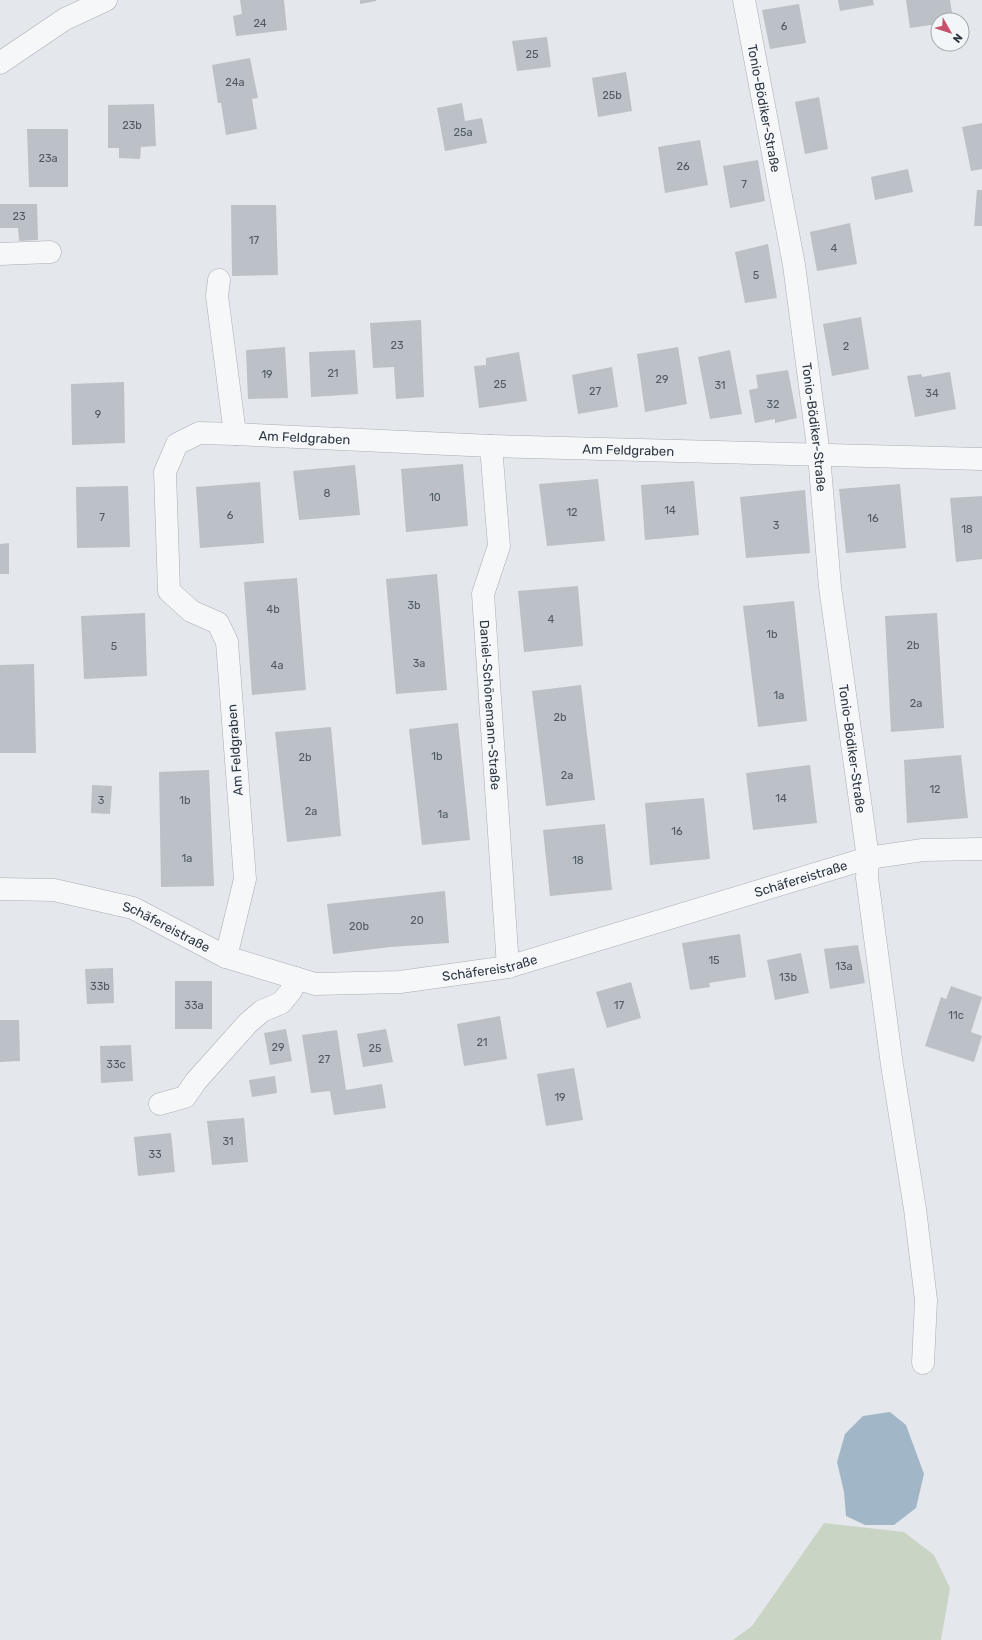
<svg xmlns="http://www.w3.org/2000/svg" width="982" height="1640" font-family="Rubik,sans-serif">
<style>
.green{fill:#cad4c5}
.water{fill:#a1b7c8}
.building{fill:#bbc1c7}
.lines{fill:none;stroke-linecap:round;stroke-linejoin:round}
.minor-casing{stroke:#a9aeb5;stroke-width:23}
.minor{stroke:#f6f7f9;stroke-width:22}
.labels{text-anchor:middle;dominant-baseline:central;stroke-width:3;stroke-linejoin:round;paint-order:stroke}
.number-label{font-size:11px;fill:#505963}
.street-label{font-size:13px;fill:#2c3642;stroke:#f3f6f8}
</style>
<rect width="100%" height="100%" fill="#e4e7eb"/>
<!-- green -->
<path class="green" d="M824,1523L904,1532L934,1555L950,1588L941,1640H733L752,1626Z"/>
<!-- water -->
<path class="water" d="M890,1412L906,1425L924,1474L916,1508L894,1525H865L846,1516L844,1492L837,1462L845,1434L863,1416Z"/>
<!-- building -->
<path class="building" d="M240,0H284L287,30L236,36L233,16L242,14Z
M360,0H376V1L360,4Z
M838,0H873L874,5L840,11Z
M906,0H950L953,20H938V24L910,28Z
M799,4L806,43L770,49L762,10Z
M547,37L551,67L517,71L512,41Z
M250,58L258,98L252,99L257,129L226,135L221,103H218L212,65Z
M626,72L632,111L598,117L592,78Z
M819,97L828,149L805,154L795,102Z
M462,103L465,121L482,118L487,143L445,151L437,108Z
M154,104L156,146L141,147L140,159L119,158V148H108V105Z
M982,123V169L971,171L962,127Z
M27,129H68V187H29Z
M700,140L708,185L665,193L658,147Z
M758,160L765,201L730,208L723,166Z
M908,169L913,192L875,200L871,177Z
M977,190H982V226H974Z
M0,204H37L38,240L19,241L18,228H0Z
M231,205H276L278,275L232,276Z
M850,223L857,264L817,271L810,232Z
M768,244L777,298L745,303L735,252Z
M861,317L869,369L832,376L823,324Z
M421,320L424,397L396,399L394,367L373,368L370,323Z
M285,347L288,398L248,399L246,350Z
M678,347L687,404L645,412L637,354Z
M355,350L358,394L311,397L309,352Z
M730,350L742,414L710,419L698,357Z
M519,352L527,401L479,408L474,366L486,365V358Z
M612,367L618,407L578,414L572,375Z
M788,370L797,418L775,423V419L755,423L749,390L758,388L756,375Z
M950,372L956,409L915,417L907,376L921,374L922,377Z
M124,382L125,443L72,445L71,384Z
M463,464L468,526L406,532L401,469Z
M355,465L360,515L299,520L293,471Z
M598,479L605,541L547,546L539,484Z
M694,481L699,535L645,540L641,485Z
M260,482L264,543L200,548L196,487Z
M900,484L906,548L846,553L839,489Z
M128,486L130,547L77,548L76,487Z
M805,490L810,553L746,558L740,497Z
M982,496V559L956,562L950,498Z
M9,543V574H0V544Z
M437,574L447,690L396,694L386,579Z
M297,578L306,690L252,695L244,582Z
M578,586L583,646L524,652L518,591Z
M794,601L807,721L758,727L743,606Z
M145,613L147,676L84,679L81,616Z
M937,613L944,728L891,732L885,616Z
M34,664L36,753H0V665Z
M581,685L595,800L546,806L532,691Z
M458,723L470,840L422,845L409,729Z
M331,727L341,836L287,842L275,732Z
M961,755L968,818L907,823L904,760Z
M810,765L817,823L753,830L746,773Z
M209,770L214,886L161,887L159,772Z
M92,785L112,786L110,814L91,813Z
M704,798L710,859L650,865L645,803Z
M605,824L612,890L550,896L543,830Z
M445,891L449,943L390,947L333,954L327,904Z
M740,934L746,977L709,983L710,987L690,990L682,943Z
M858,945L865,983L830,989L824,949Z
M801,953L809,993L775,1000L767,960Z
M113,968L114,1003L87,1004L85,969Z
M175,981H212V1029H175Z
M631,982L641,1018L607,1028L596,992Z
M951,986L982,997L971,1032L982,1036L974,1062L925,1046L941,997L946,999Z
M500,1016L507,1059L464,1066L457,1024Z
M0,1020H19L20,1061L0,1062Z
M286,1029L292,1061L270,1065L264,1033Z
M386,1029L393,1062L363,1067L357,1034Z
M337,1030L346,1090L382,1084L386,1108L334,1115L330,1091L311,1093L302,1035Z
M131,1045L133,1081L101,1083L100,1046Z
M574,1068L583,1120L546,1126L537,1074Z
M275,1076L277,1093L252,1097L249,1080Z
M244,1118L248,1162L212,1165L207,1121Z
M171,1133L175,1172L138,1176L134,1137Z"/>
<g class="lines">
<defs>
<g id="minor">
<path id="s1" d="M744,0L794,265L819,455L830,587L868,858L867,878L892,1065L915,1209L926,1300L923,1363"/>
<path d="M0,63L65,19L106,0"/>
<path d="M0,254L50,252"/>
<path d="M219,280L217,296L235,434"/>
<path id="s2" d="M491,446L499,546L483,594L508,967"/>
<path id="s3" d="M0,889L54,890L133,908L226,957L315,984L400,982L508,967L868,858L923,850L982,849"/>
<path id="s4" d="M226,957L245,879L227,642L218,623L191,611L169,591L165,472L177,444L199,433L235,434L491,446L982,459"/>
<path d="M160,1104L185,1097L196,1081L248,1023L262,1011L281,1003L291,991L296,978"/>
</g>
</defs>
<!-- minor casing -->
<use href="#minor" class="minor-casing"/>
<!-- minor -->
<use href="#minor" class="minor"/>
</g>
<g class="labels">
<!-- number labels -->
<g class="number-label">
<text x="260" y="23">24</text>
<text x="784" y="26">6</text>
<text x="532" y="54">25</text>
<text x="235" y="82">24a</text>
<text x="612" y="95">25b</text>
<text x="132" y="125">23b</text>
<text x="463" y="132">25a</text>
<text x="48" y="158">23a</text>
<text x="683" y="166">26</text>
<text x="744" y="184">7</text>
<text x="19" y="216">23</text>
<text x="254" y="240">17</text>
<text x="834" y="248">4</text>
<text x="756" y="275">5</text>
<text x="397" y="345">23</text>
<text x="846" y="346">2</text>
<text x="333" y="373">21</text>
<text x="267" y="374">19</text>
<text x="662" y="379">29</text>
<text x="500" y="384">25</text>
<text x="720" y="385">31</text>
<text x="595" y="391">27</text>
<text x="932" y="393">34</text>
<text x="773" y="404">32</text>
<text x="98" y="414">9</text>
<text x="327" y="493">8</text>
<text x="435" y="497">10</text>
<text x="670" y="510">14</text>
<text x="572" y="512">12</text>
<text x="230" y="515">6</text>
<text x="102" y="517">7</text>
<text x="873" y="518">16</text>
<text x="776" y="525">3</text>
<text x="967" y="529">18</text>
<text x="414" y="605">3b</text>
<text x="273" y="609">4b</text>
<text x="551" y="619">4</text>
<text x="772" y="634">1b</text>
<text x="913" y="645">2b</text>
<text x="114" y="646">5</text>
<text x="419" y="663">3a</text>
<text x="277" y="665">4a</text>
<text x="779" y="695">1a</text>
<text x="916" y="703">2a</text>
<text x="560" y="717">2b</text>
<text x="437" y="756">1b</text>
<text x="305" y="757">2b</text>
<text x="567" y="775">2a</text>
<text x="935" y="789">12</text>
<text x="781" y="798">14</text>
<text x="101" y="800">3</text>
<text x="185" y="800">1b</text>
<text x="311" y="811">2a</text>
<text x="443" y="814">1a</text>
<text x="677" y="831">16</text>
<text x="187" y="858">1a</text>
<text x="578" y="860">18</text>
<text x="417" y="920">20</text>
<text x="359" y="926">20b</text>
<text x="714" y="960">15</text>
<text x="844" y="966">13a</text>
<text x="788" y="977">13b</text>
<text x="100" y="986">33b</text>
<text x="194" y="1005">33a</text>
<text x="619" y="1005">17</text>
<text x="956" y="1015">11c</text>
<text x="482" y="1042">21</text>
<text x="278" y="1047">29</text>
<text x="375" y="1048">25</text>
<text x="324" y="1059">27</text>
<text x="116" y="1064">33c</text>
<text x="560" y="1097">19</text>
<text x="228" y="1141">31</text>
<text x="155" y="1154">33</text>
</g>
<!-- street labels -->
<g class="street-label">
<text stroke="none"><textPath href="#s1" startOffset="110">Tonio-Bödiker-Straße</textPath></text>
<text stroke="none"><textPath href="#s1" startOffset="433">Tonio-Bödiker-Straße</textPath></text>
<text stroke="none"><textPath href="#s4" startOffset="678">Am Feldgraben</textPath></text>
<text stroke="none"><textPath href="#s4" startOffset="1002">Am Feldgraben</textPath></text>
<text stroke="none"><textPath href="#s2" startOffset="262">Daniel-Schönemann-Straße</textPath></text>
<text stroke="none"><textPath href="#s1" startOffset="757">Tonio-Bödiker-Straße</textPath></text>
<text transform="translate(235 750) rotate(-94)">Am Feldgraben</text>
<text stroke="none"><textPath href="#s3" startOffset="833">Schäfereistraße</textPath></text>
<text stroke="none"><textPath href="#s3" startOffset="173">Schäfereistraße</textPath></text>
<text stroke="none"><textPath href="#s3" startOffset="509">Schäfereistraße</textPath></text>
</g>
</g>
<!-- north arrow -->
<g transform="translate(950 32) rotate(129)"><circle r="19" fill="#f3f6f8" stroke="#a3a9af"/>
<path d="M0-3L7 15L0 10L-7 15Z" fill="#c6526d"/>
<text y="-6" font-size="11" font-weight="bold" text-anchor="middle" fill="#2c3642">N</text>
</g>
</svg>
